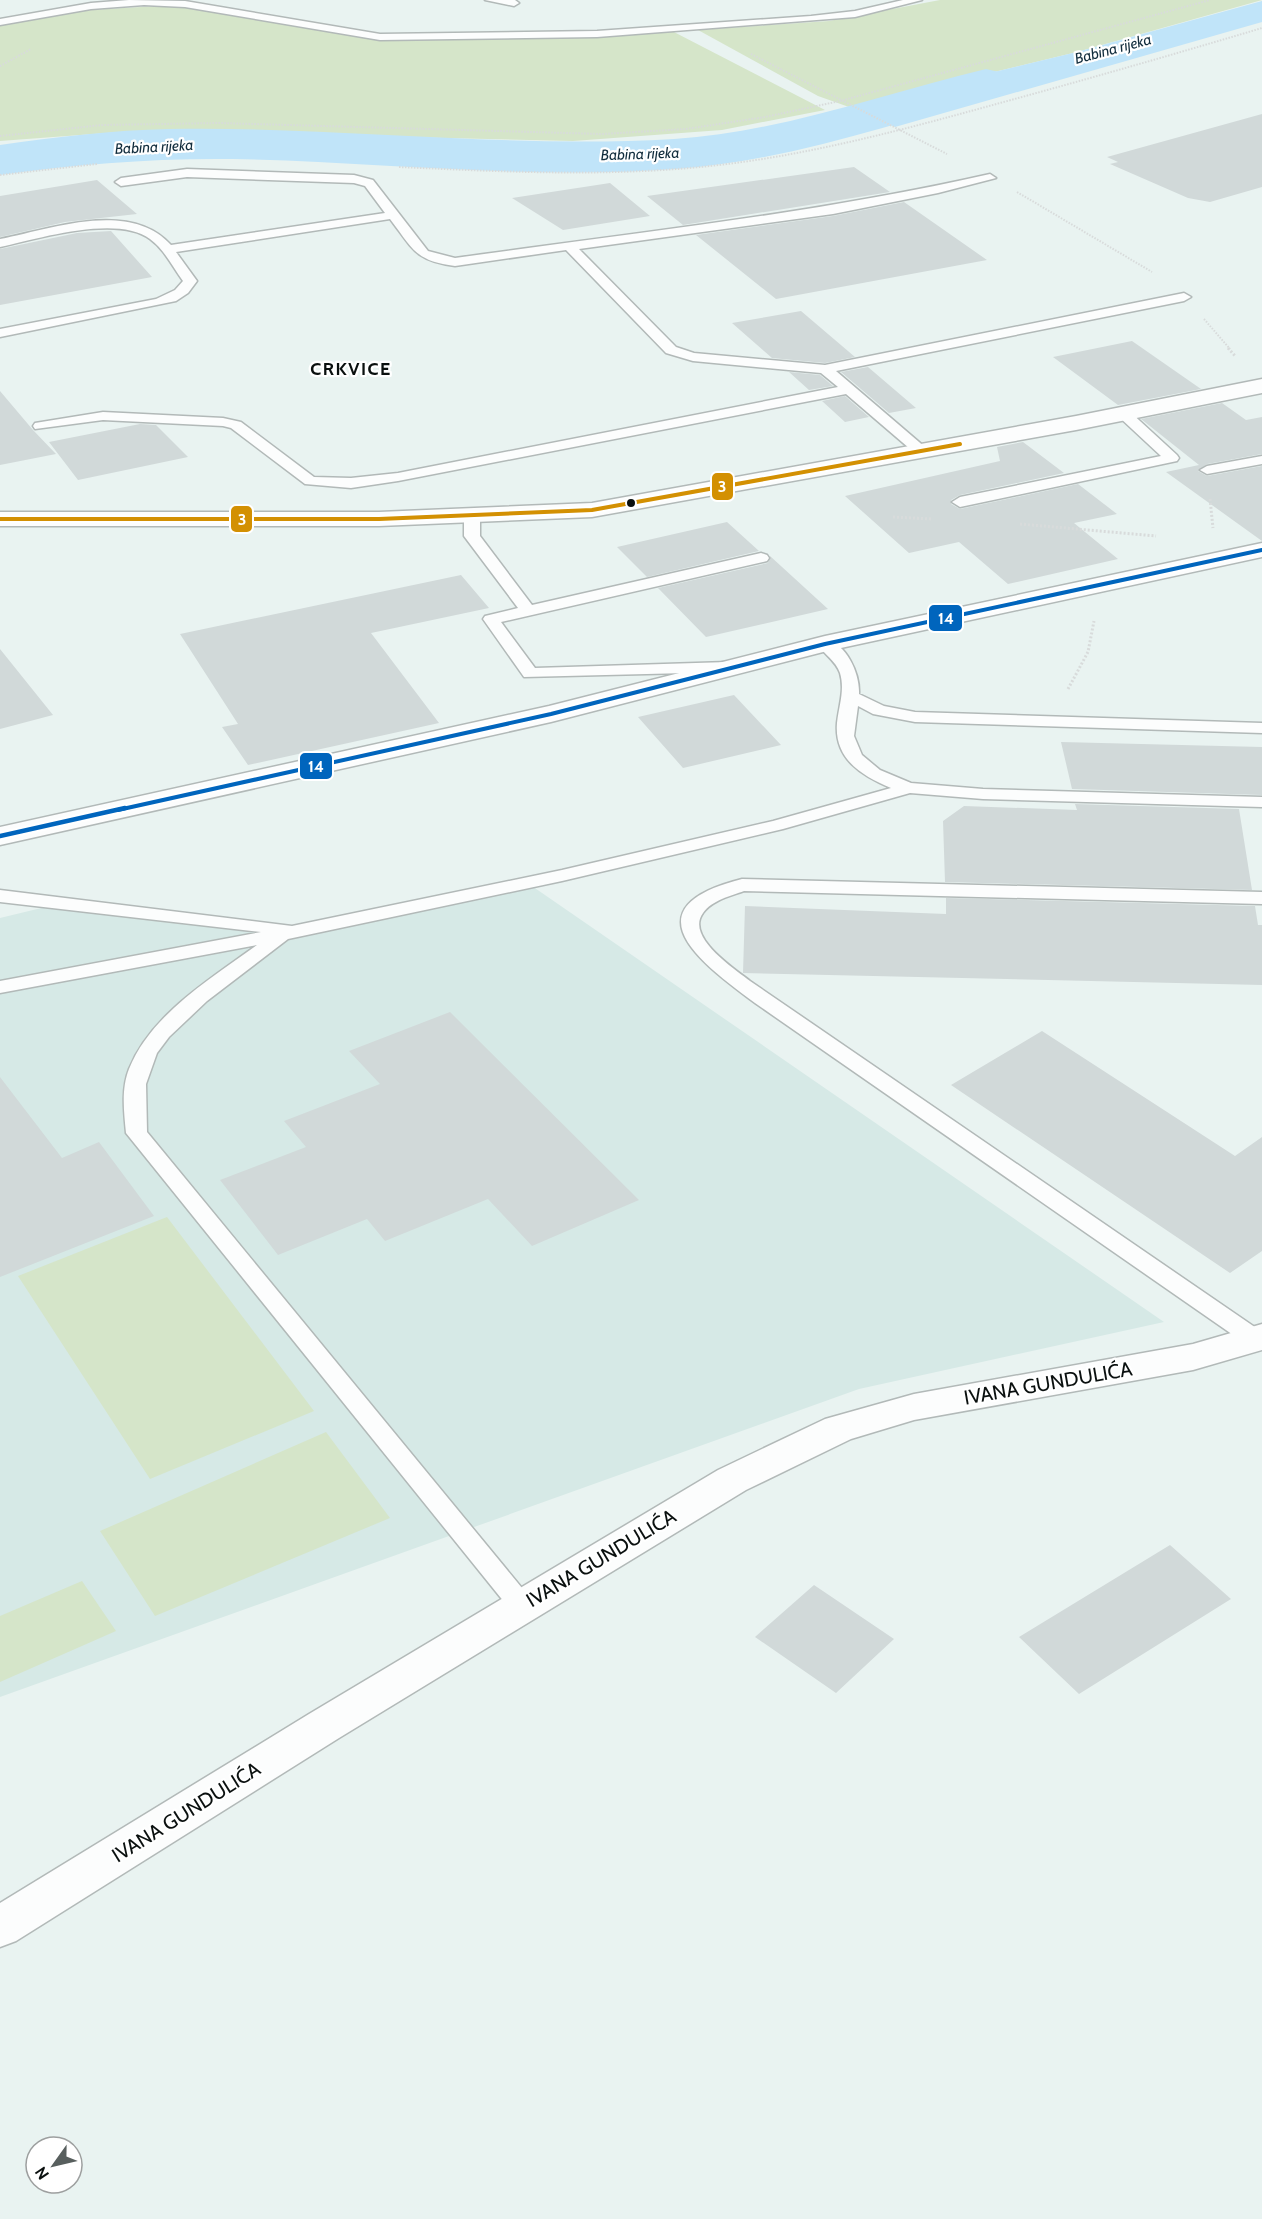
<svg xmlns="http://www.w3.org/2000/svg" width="1262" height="2219" font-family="Cabin,sans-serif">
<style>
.built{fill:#d6e9e6}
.green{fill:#d5e5c9}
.water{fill:#c0e4f9}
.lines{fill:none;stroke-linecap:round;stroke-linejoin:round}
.river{fill:#c0e4f9;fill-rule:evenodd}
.building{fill:#d1d9d9}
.lane-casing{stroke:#b2b9b8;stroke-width:3}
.street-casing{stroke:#b2b9b8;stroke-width:3}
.secondary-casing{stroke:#b2b9b8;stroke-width:3}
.path-far1{stroke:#d8dbdb;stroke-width:2;stroke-dasharray:1.5 1.5;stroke-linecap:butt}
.path{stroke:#d8dbdb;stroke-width:3;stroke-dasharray:2 2;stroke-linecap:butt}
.lane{fill:#fcfdfd;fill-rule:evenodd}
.street{fill:#fcfdfd;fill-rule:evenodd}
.secondary{fill:#fcfdfd;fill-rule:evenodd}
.bus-1-casing{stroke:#fff;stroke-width:8}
.bus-2-far1-casing{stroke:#fff;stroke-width:8}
.bus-2-casing{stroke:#fff;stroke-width:9}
.bus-1{stroke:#d39002;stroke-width:4}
.bus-2-far1{stroke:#0065bd;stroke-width:4}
.bus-2{stroke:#0065bd;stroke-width:4.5}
.bus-dot{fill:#0a100f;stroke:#fff;stroke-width:2}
.labels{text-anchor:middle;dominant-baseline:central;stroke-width:4.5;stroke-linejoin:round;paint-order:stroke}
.far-water-label{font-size:15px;font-style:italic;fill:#122d3d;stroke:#fff}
.far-district-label{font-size:18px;font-weight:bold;letter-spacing:1.5px;fill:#0a100f;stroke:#fff}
.near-street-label{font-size:20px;fill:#0a100f;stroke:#fff}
.line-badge{stroke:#fff;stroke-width:2}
.badge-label{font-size:16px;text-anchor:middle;font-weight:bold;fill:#fff}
</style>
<rect width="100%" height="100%" fill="#e9f3f1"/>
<!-- built -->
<path class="built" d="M529,884L1164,1322L859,1389L0,1697V918L62,903L302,931Z"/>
<!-- green -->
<path class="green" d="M940,0H1262L1077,52L849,107L818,96L698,30L829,21Z
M173,5L380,40L672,31L825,110L722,130L573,141L134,131L0,141V24L91,10Z
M167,1217L314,1411L150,1479L18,1276Z
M326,1432L390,1518L155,1616L100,1531Z
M82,1581L116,1631L0,1682V1616Z"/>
<!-- water -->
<path class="water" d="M1262,1V22L895,127L849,107L1077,52Z"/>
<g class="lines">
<!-- river -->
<path class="river" d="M986,69L1003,73L1010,83L1003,93C896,123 788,161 676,169C529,180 381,162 233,159C155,158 78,164 0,175V145C56,137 113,130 169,129C338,126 506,149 674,139C781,132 883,94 986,69Z"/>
</g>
<!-- building -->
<path class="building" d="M1262,114V187L1210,202L1188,198L1110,164L1118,162L1107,157Z
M854,167L890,192L683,225L647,196Z
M97,180L137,214L65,222L0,237V196Z
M610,183L650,216L563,230L512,198Z
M904,202L987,260L776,299L696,235L833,216Z
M111,231L152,277L0,305V249L77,233Z
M801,311L855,357L825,363L772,358L732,323Z
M1132,341L1201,389L1118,405L1053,357Z
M868,367L916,408L889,413L841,372Z
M789,372L820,375L833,386L809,390Z
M0,391L33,430L56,454L0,465Z
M845,396L869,417L845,422L822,401Z
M1222,403L1246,420L1262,417V454L1207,464L1198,471L1207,476L1262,466V541L1166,472L1199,465L1141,419Z
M140,424L156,425L188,457L78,480L49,442Z
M1023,442L1064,473L960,495L951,500V504L960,509L1078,484L1117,514L1074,523L1118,559L1008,584L959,542L909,553L845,496L1000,461L997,447Z
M727,522L759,551L647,577L617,547Z
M770,556L828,609L706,637L658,588L768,563Z
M461,575L489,608L371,633L439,723L248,765L222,727L238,724L180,634Z
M0,649L53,715L0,729Z
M734,695L781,745L683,768L638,717Z
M1061,742L1262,747V795L1072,789Z
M1075,804L1239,809L1252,890L945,882L943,821L964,806L1077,810Z
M946,898L1255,906L1258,925H1262V985L743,973L745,906L946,914Z
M450,1012L639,1200L532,1246L488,1199L385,1241L367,1219L278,1255L220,1180L306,1147L284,1121L380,1084L349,1051Z
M1042,1031L1235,1156L1262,1137V1251L1230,1273L951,1085Z
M0,1077L62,1158L99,1142L154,1216L0,1277Z
M1170,1545L1231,1599L1079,1694L1019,1637Z
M814,1585L894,1639L836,1693L755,1637Z"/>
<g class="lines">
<defs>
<path id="lane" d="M129,0L185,1L380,34L597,31L811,16L855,11L903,0H922L855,17L597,37L380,40L185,7L144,5L91,9L0,25V19L91,3Z
M485,0H515L519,3L514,6Z
M187,169L354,175L373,180L428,251L455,258C634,233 813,214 990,174L996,178L938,193L833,214L579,249L676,347L694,353L825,365L1184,293L1191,297L1184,301L836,371L926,448L928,451L921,455L916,454L846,394L398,481L351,488L305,484L231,428L223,426L103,420L35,429L33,426L35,423L103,412L223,418L241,422L314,477L351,478L398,473L838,387L821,373L693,361L666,353L566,250L455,266C415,261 413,249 390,219L176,252L197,281L188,293L176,301L0,337V329L156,299L175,290L183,281C172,266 164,249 150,239C117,214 37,239 0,247V239C51,229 130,199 171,245L385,213L365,186L354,183L187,177L121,186L115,182L121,178Z
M1123,409L1128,410L1177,455L1179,458L1177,461L960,507L952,502L960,497L1161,456L1118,416L1116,413L1118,410Z
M1262,456V464L1207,474L1200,470L1207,466Z
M472,512L480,517V536L532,605L761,553L767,555L769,558L767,561L501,622L535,668L728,662L736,667L728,672L524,677L483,619L485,616L518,608L464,536V517Z
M825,639C847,644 860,674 859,694L884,706L915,712L1262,723V733L915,722L873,714L858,706L854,736L862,755L880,770L911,783L983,789L1262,797V807L983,799L910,793L783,829L562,881L288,939L207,1001L169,1037L157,1053L146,1084L147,1132L531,1599L535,1606L531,1613L522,1616L513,1613L126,1133C124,1112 121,1089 129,1069C151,1014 212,978 257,945L0,993V981L261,932L0,902V890L292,926L562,870L773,821L891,788C862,776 834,759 837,723C839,705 845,690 840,673C836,661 824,654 817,644Z
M742,879L1262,892V904L744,891C731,896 712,900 703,913C685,937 735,969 750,981L1262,1332V1347L1249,1346L755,1003C700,962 627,908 742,879Z"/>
<path id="street" d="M1262,543V557L827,651L551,722L0,845V827L549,706L825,636Z
M1262,1324V1350L1193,1370L914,1420L851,1439L746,1490L339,1738L16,1941L0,1947V1903L309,1714L718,1470L825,1419L914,1394L1193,1344Z"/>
<path id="secondary" d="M1262,379V393L1076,430L592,517L379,526H0V512H379L592,503L1076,416Z"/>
</defs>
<!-- lane casing -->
<use href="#lane" class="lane-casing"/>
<!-- street casing -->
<use href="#street" class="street-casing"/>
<!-- secondary casing -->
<use href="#secondary" class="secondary-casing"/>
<!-- path-far1 -->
<path class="path-far1" d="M751,54L947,154
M0,66L31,49
M0,136L102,125L219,123L602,134L686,129L765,117L840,101L1210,0
M399,167C510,172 624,178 735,163C825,151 913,127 1000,103C1088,79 1175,54 1262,28
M0,175L97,164
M1017,192L1152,272
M1204,319L1230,349"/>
<!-- path -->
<path class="path" d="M1228,348L1236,357
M1210,499L1213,528
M893,517L932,519
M1020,524L1156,536
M1068,689L1088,652L1094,621"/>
<!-- lane -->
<use href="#lane" class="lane"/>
<!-- street -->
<use href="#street" class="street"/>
<!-- secondary -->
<use href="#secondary" class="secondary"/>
<defs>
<path id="bus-1" d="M0,519H379L592,510L960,444"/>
<path id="bus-2-far1" d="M118,810L551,714L825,644L1262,550"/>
<path id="bus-2" d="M0,836L125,808"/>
</defs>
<!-- bus-1 casing -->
<use href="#bus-1" class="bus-1-casing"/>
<!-- bus-2-far1 casing -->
<use href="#bus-2-far1" class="bus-2-far1-casing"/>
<!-- bus-2 casing -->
<use href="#bus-2" class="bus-2-casing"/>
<!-- bus-1 -->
<use href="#bus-1" class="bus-1"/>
<!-- bus-2-far1 -->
<use href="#bus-2-far1" class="bus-2-far1"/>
<!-- bus-2 -->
<use href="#bus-2" class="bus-2"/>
</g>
<!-- markers -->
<circle class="bus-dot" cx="631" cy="503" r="5"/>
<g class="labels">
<!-- far-water labels -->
<g class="far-water-label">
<text transform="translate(1113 49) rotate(-15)">Babina rijeka</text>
<text transform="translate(154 147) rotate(-3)">Babina rijeka</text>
<text transform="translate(640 154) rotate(-2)">Babina rijeka</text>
</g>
<!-- far-district labels -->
<g class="far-district-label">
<text x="351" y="369">CRKVICE</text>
</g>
<!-- near-street labels -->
<g class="near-street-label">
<text transform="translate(1048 1383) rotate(-10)">IVANA GUNDULIĆA</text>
<text transform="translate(601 1558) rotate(-31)">IVANA GUNDULIĆA</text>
<text transform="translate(186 1812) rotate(-32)">IVANA GUNDULIĆA</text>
</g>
</g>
<g class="line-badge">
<rect x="711" y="472" width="23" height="29" rx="6" fill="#d39002"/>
<rect x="230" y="505" width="23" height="28" rx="6" fill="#d39002"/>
<rect x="928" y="604" width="35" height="28" rx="6" fill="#0065bd"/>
<rect x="299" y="752" width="34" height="28" rx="6" fill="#0065bd"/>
</g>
<g class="badge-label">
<text x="722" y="492">3</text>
<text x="242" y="525">3</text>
<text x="946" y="624">14</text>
<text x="316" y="772">14</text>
</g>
<!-- north arrow -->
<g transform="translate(54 2165) rotate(236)"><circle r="28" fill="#ffffff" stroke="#9d9f9f" stroke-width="1.5"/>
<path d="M0-4.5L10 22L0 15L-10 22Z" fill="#585f5e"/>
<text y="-9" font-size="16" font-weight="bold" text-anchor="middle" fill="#0a100f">N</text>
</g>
</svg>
